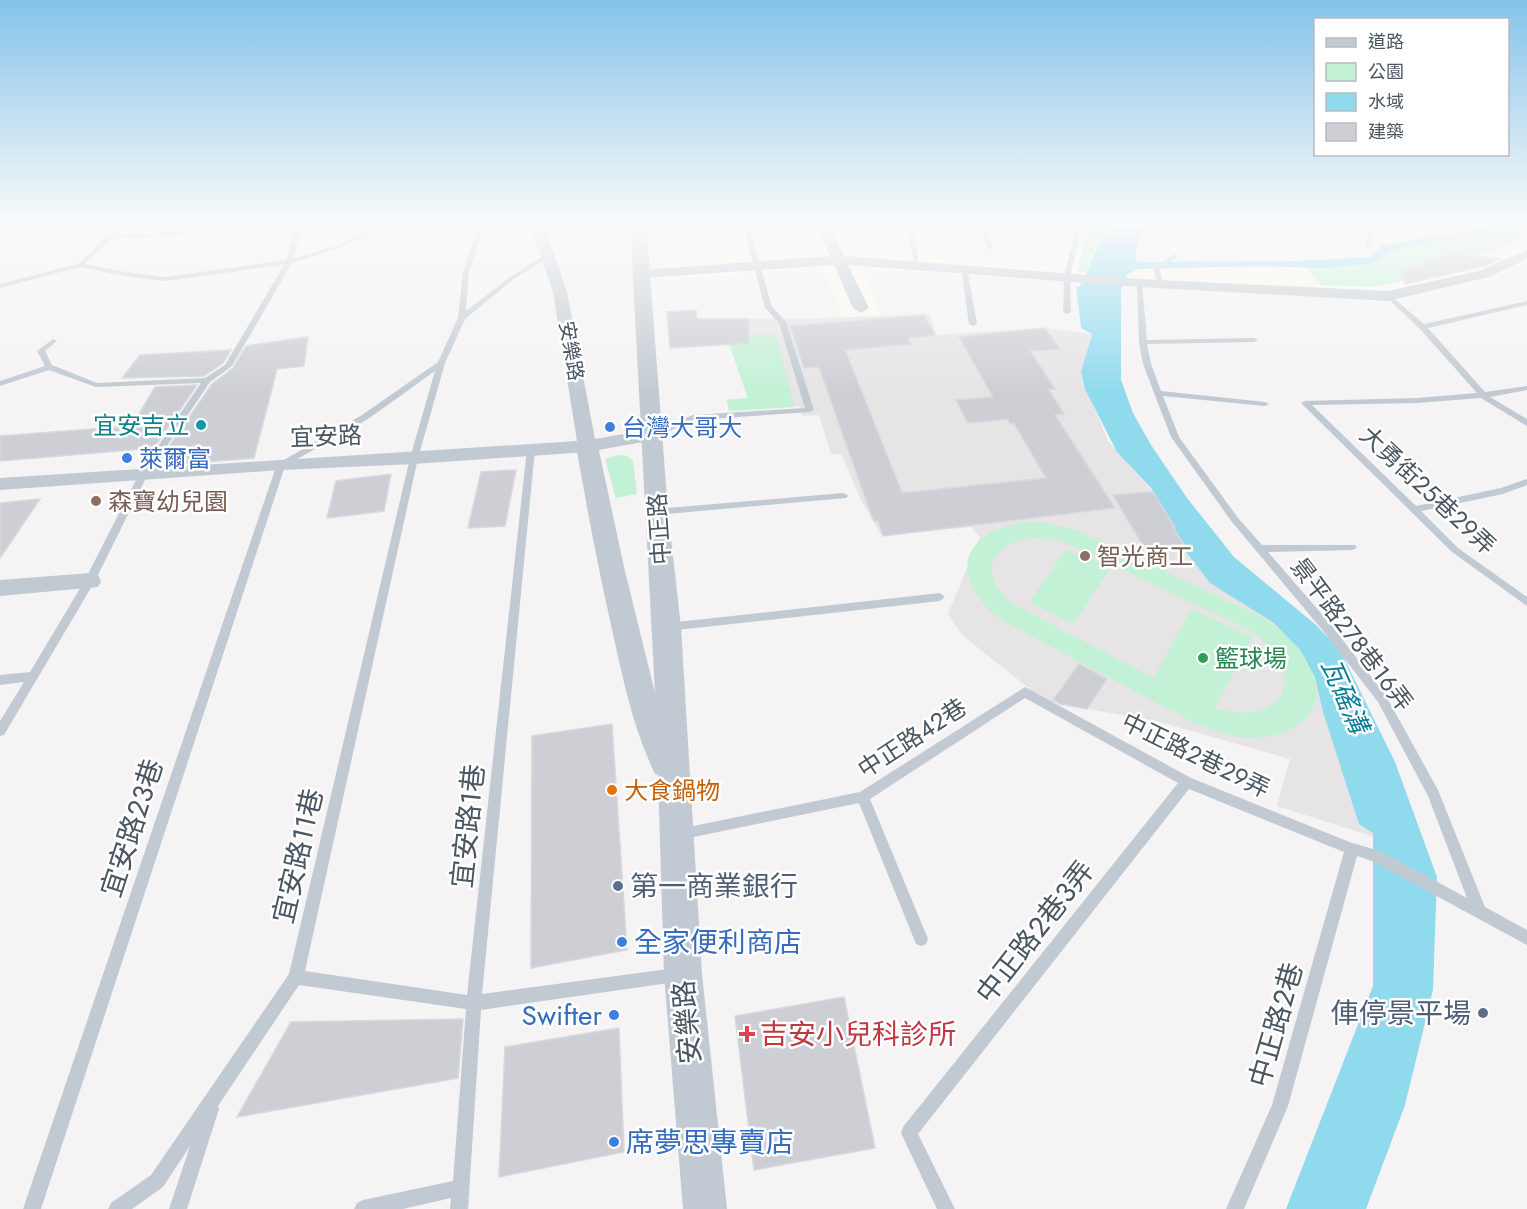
<svg xmlns="http://www.w3.org/2000/svg" width="1527" height="1209" font-family="Jost,'Noto Sans TC',sans-serif">
<style>
.commercial{fill:#fdf9ef}
.education{fill:#e6e4e5}
.green{fill:#c3f1d5;fill-rule:evenodd}
.water{fill:#90daee}
.building{fill:#cdcfd5;stroke:#d7d9de;stroke-width:1.5}
.lines{fill:none;stroke-linecap:round;stroke-linejoin:round}
.service{fill:#c1cad2;fill-rule:evenodd}
.minor{fill:#c1cad2;fill-rule:evenodd}
.tertiary{fill:#c1cad2;fill-rule:evenodd}
.culture-dot{fill:#0f9aa8;stroke:#fff;stroke-width:2}
.shop-dot{fill:#3f7fe0;stroke:#fff;stroke-width:2}
.education-dot{fill:#8d6e63;stroke:#fff;stroke-width:2}
.leisure-dot{fill:#2e9e5b;stroke:#fff;stroke-width:2}
.food-dot{fill:#e8710a;stroke:#fff;stroke-width:2}
.service-dot{fill:#5c6f8a;stroke:#fff;stroke-width:2}
.health-dot{fill:#e0444e;stroke:#fff;stroke-width:2}
.labels{text-anchor:middle;dominant-baseline:central;stroke-width:5;stroke-linejoin:round;paint-order:stroke}
.far-street-label{font-size:20px;fill:#4a5661;stroke:#fff}
.culture-label{font-size:24px;fill:#0d838f;stroke:#fff;text-anchor:end}
.shop-label{font-size:24px;fill:#366cbe;stroke:#fff;text-anchor:start}
.street-label{font-size:24px;fill:#4a5661;stroke:#fff}
.education-label{font-size:24px;fill:#785e54;stroke:#fff;text-anchor:start}
.leisure-label{font-size:24px;fill:#27864d;stroke:#fff;text-anchor:start}
.food-label{font-size:24px;fill:#c56008;stroke:#fff;text-anchor:start}
.water-label{font-size:26px;font-style:italic;fill:#0c7c9b;stroke:#fff}
.near-street-label{font-size:28px;fill:#4a5661;stroke:#fff}
.near-service-label{font-size:28px;fill:#4e5e75;stroke:#fff;text-anchor:start}
.near-shop-label{font-size:28px;fill:#366cbe;stroke:#fff;text-anchor:start}
.near-health-label{font-size:28px;fill:#be3a42;stroke:#fff;text-anchor:start}
</style>
<rect width="100%" height="100%" fill="#f5f3f3"/>
<!-- commercial -->
<path class="commercial" d="M727,222H760L770,257L818,254L806,222H838L852,254L1052,266L1063,222H1072L1089,225L1077,272L1127,275L1138,269L1186,267L1307,268L1321,285L1409,278L1400,274L1449,253L1479,256L1527,237V263L1491,278L1388,301L864,269L880,315L844,318L822,268L663,280L662,263L735,259Z"/>
<!-- education -->
<path class="education" d="M696,310L697,319H798L930,314L936,335L1045,328L1091,334L1081,376L1108,441L1165,506L1311,648L1374,837L1277,806L1290,759L1160,722L1045,701L962,635L948,614L980,537L971,527L881,535L862,502L841,454H831L819,415L802,416L799,406L729,411L727,400L748,398L730,344L670,348L667,312Z"/>
<!-- green -->
<path class="green" d="M1089,222H1115C1101,234 1089,254 1089,273L1077,272Z
M1517,222H1527V237L1479,256L1449,253L1401,274L1410,279L1373,287L1321,285L1307,268L1373,263L1392,251L1414,245L1466,238Z
M776,334L794,407L729,411L727,400L748,398L729,344L749,343V335Z
M618,455L627,456L633,461L637,494L616,498L605,459Z
M1025,522H1042L1077,530L1260,616C1281,630 1304,646 1313,672C1330,721 1280,742 1240,737C1225,735 1210,729 1196,724L1000,619C948,578 959,532 1025,522ZM1032,538L1056,540L1068,544L1248,629C1311,671 1288,729 1215,708L1253,637L1191,609L1154,678L1015,605C979,577 985,545 1032,538Z
M1066,550L1111,567L1073,624L1029,602Z"/>
<!-- water -->
<path class="water" d="M1115,222H1154L1141,234L1135,257L1138,262L1297,261L1370,257L1382,245L1469,231L1492,222H1517L1466,238L1414,245L1392,251L1373,263L1325,268L1257,266L1138,269L1127,275L1121,289V380L1133,413L1151,445L1187,498L1234,557L1316,625L1340,650L1395,762L1437,877L1433,990L1405,1105L1366,1209H1286L1373,986V833L1359,824L1323,712L1315,677L1301,651L1274,623L1210,583L1183,548L1151,488L1117,452L1085,389L1081,372L1092,334L1081,328L1076,286L1079,287C1094,265 1094,240 1115,222Z"/>
<!-- building -->
<path class="building" d="M1449,253L1500,259L1488,265L1405,284L1401,273Z
M696,310L697,319H749V343L670,348L667,312Z
M924,315L935,335L908,338L911,344L845,350L902,493L1046,478L1014,423L1010,424L1008,419L968,423L956,400L993,397L959,337L1045,328L1060,349L1030,351L1055,389H1048L1064,414L1055,415L1115,508L883,536L878,521H874L867,503L819,367L804,368L790,326Z
M308,337L304,366L277,369L254,458L181,464L168,448L212,384L233,368L246,346Z
M231,350L223,363L204,376L122,378L140,355Z
M197,385L154,448L0,461V436L132,426L155,387Z
M516,470L505,526L468,528L481,472Z
M391,474L384,511L327,518L336,481Z
M1153,492L1175,527H1173L1187,550L1152,554L1149,548L1145,549L1113,495Z
M40,499L0,558V503Z
M1079,664L1107,679L1087,709L1060,704L1053,700Z
M612,724L627,950L531,968L532,736Z
M844,997L875,1148L754,1170L735,1016Z
M463,1019L458,1078L237,1117L291,1022Z
M619,1028L624,1152L499,1177L505,1047Z"/>
<g class="lines">
<!-- service -->
<path class="service" d="M0,222H23L0,226Z
M117,222H124L114,235L186,231L189,233L186,235L111,239L85,264L125,272L165,277L286,260L296,226L302,222H312L302,227L293,259L338,245L382,222H391L342,247L292,263L232,366L210,382L148,474L95,581L4,735L0,736V721L24,682L0,685V675L30,672L85,580L139,474L201,383L96,387L49,370L0,386V381L45,366L37,351L53,339L57,341L45,351L52,365L97,383L205,378L225,365L284,265L165,281L125,276L80,267L0,288V284L78,264L107,236Z
M395,222H412L450,230L447,232Z
M479,222H485L469,273L466,311L510,277L547,254L552,255L514,279L465,319L445,363L418,458L305,971L467,995L527,449L531,446L535,449L482,994L676,968L681,970L683,975L681,980L676,982L481,1010L468,1209H450L451,1198L403,1209H354L357,1203L363,1200L453,1181L466,1009L299,985L218,1106L219,1109L187,1209H169L190,1146L163,1187L132,1209H108L111,1203L151,1175L289,974L410,458L435,371L368,419L285,466L41,1209H23L277,464L362,415L438,362L458,318L463,273Z
M742,222H748L772,307L786,322L814,410L810,412L694,420L656,437H650V433L693,415L805,408L779,323L765,308Z
M907,222H913L919,266L914,265Z
M978,222H984L994,249L993,250L988,249Z
M1077,222H1083L1070,276L1071,312L1067,314L1063,312L1064,276Z
M1303,222H1309L1300,234H1296L1295,233Z
M1371,222H1377L1371,245L1368,247L1365,245Z
M1174,254L1179,255L1160,270L1163,283L1158,284L1153,269Z
M964,266L967,268L977,324L973,326L969,324L961,268Z
M1137,282L1142,283L1147,340L1254,338L1258,340L1254,342L1147,344L1151,364L1161,391L1265,402L1269,404L1265,406L1163,396L1179,437L1238,518L1262,545H1355L1357,547L1355,549L1352,550L1268,552L1332,626L1386,696L1438,790L1485,907L1527,930V945L1372,861L1357,856L1288,1106L1244,1209H1226L1272,1105L1344,852L1189,789L918,1134L955,1209H937L901,1133L903,1127L1178,783L1025,698L870,799L928,939L926,944L921,946L916,944L859,803L679,840L674,838L672,834L674,830L860,792L1025,687L1191,778L1352,843L1380,851L1467,898L1428,796L1378,702L1324,632L1232,522L1171,437L1143,364L1139,342Z
M1386,295H1390L1424,324L1527,301V305L1428,328L1485,392L1527,386V390L1490,397L1527,419V426L1481,398L1417,403L1312,405L1416,506L1501,488L1527,479V485L1503,494L1421,511L1458,548L1527,597V606L1452,552L1301,403L1305,401L1417,398L1477,393L1420,329L1386,297Z
M843,493L846,494L848,496L846,498L656,515L651,512L656,509Z
M940,593L945,597L940,601L668,631L664,630L663,627L664,624L668,623Z"/>
<!-- minor -->
<path class="minor" d="M529,222H543L567,292L595,439L653,429L660,431L662,435L660,439L587,452L414,464L281,470L0,490V478L577,441L553,292Z
M815,222H828L844,256L1139,279L1388,291L1479,271L1527,250V259L1489,277L1388,301L1139,287L848,265L869,308L861,313L853,308L834,265L642,278L635,274L642,270L830,256Z
M90,573L98,575L101,581L98,587L0,596V580Z"/>
<!-- tertiary -->
<path class="tertiary" d="M630,222H646L668,512L681,627L702,974L727,1209H683L664,974L658,775L655,774C633,728 624,683 613,634C599,572 587,509 576,446L579,441L587,439L595,441L598,446L624,567L655,693Z"/>
</g>
<!-- sky -->
<linearGradient id="sky" x2="0" y2="1"><stop stop-color="#85c3ea"/><stop offset="0.57" stop-color="#fafafa"/><stop offset="1" stop-color="#fafafa" stop-opacity="0"/></linearGradient>
<rect width="1527" height="392" fill="url(#sky)"/>
<!-- markers -->
<circle class="culture-dot" cx="201" cy="425" r="6"/>
<g class="shop-dot">
<circle cx="610" cy="427" r="6"/>
<circle cx="127" cy="458" r="6"/>
<circle cx="622" cy="942" r="6"/>
<circle cx="614" cy="1015" r="6"/>
<circle cx="614" cy="1142" r="6"/>
</g>
<g class="education-dot">
<circle cx="96" cy="501" r="6"/>
<circle cx="1085" cy="556" r="6"/>
</g>
<circle class="leisure-dot" cx="1203" cy="658" r="6"/>
<circle class="food-dot" cx="612" cy="790" r="6"/>
<g class="service-dot">
<circle cx="618" cy="886" r="6"/>
<circle cx="1483" cy="1013" r="6"/>
</g>
<path class="health-dot" d="M744 1025h6v6h6v6h-6v6h-6v-6h-6v-6h6z"/>
<g class="labels">
<!-- far-street labels -->
<g class="far-street-label">
<text transform="translate(571 351) rotate(80)">安樂路</text>
</g>
<!-- culture labels -->
<g class="culture-label">
<text x="189" y="425">宜安吉立</text>
</g>
<!-- shop labels -->
<g class="shop-label">
<text x="622" y="427">台灣大哥大</text>
<text x="139" y="458">萊爾富</text>
</g>
<!-- street labels -->
<g class="street-label">
<text transform="translate(326 436) rotate(-2)">宜安路</text>
<text transform="translate(1428 490) rotate(43)">大勇街25巷29弄</text>
<text transform="translate(659 529) rotate(-94)">中正路</text>
<text transform="translate(1352 634) rotate(53)">景平路278巷16弄</text>
<text transform="translate(912 738) rotate(-33)">中正路42巷</text>
<text transform="translate(1196 755) rotate(26)">中正路2巷29弄</text>
</g>
<!-- education labels -->
<g class="education-label">
<text x="108" y="501">森寶幼兒園</text>
<text x="1097" y="556">智光商工</text>
</g>
<!-- leisure labels -->
<g class="leisure-label">
<text x="1215" y="658">籃球場</text>
</g>
<!-- food labels -->
<g class="food-label">
<text x="624" y="790">大食鍋物</text>
</g>
<!-- water labels -->
<g class="water-label">
<text transform="translate(1345 696) rotate(66)">瓦磘溝</text>
</g>
<!-- near-street labels -->
<g class="near-street-label">
<text transform="translate(468 826) rotate(-84)">宜安路1巷</text>
<text transform="translate(132 828) rotate(-72)">宜安路23巷</text>
<text transform="translate(298 856) rotate(-77)">宜安路11巷</text>
<text transform="translate(1035 932) rotate(-52)">中正路2巷3弄</text>
<text transform="translate(687 1022) rotate(-95)">安樂路</text>
<text transform="translate(1276 1025) rotate(-74)">中正路2巷</text>
</g>
<!-- near-service labels -->
<g class="near-service-label">
<text x="630" y="886">第一商業銀行</text>
<text x="1471" y="1013" text-anchor="end">俥停景平場</text>
</g>
<!-- near-shop labels -->
<g class="near-shop-label">
<text x="634" y="942">全家便利商店</text>
<text x="602" y="1015" text-anchor="end">Swifter</text>
<text x="626" y="1142">席夢思專賣店</text>
</g>
<!-- near-health labels -->
<g class="near-health-label">
<text x="760" y="1034">吉安小兒科診所</text>
</g>
</g>
<!-- legend -->
<rect x="1314" y="18" width="195" height="138" fill="#ffffff" stroke="#b7bbc0" stroke-width="1.5"/>
<rect x="1326" y="38" width="30" height="9" fill="#c1cad2" stroke="#b7bbc0" stroke-width="1.5"/>
<text x="1368" y="48" font-size="18" fill="#4a5661">道路</text>
<rect x="1326" y="63" width="30" height="18" fill="#c3f1d5" stroke="#b7bbc0" stroke-width="1.5"/>
<text x="1368" y="78" font-size="18" fill="#4a5661">公園</text>
<rect x="1326" y="93" width="30" height="18" fill="#90daee" stroke="#b7bbc0" stroke-width="1.5"/>
<text x="1368" y="108" font-size="18" fill="#4a5661">水域</text>
<rect x="1326" y="123" width="30" height="18" fill="#cdcfd5" stroke="#b7bbc0" stroke-width="1.5"/>
<text x="1368" y="138" font-size="18" fill="#4a5661">建築</text>
</svg>
